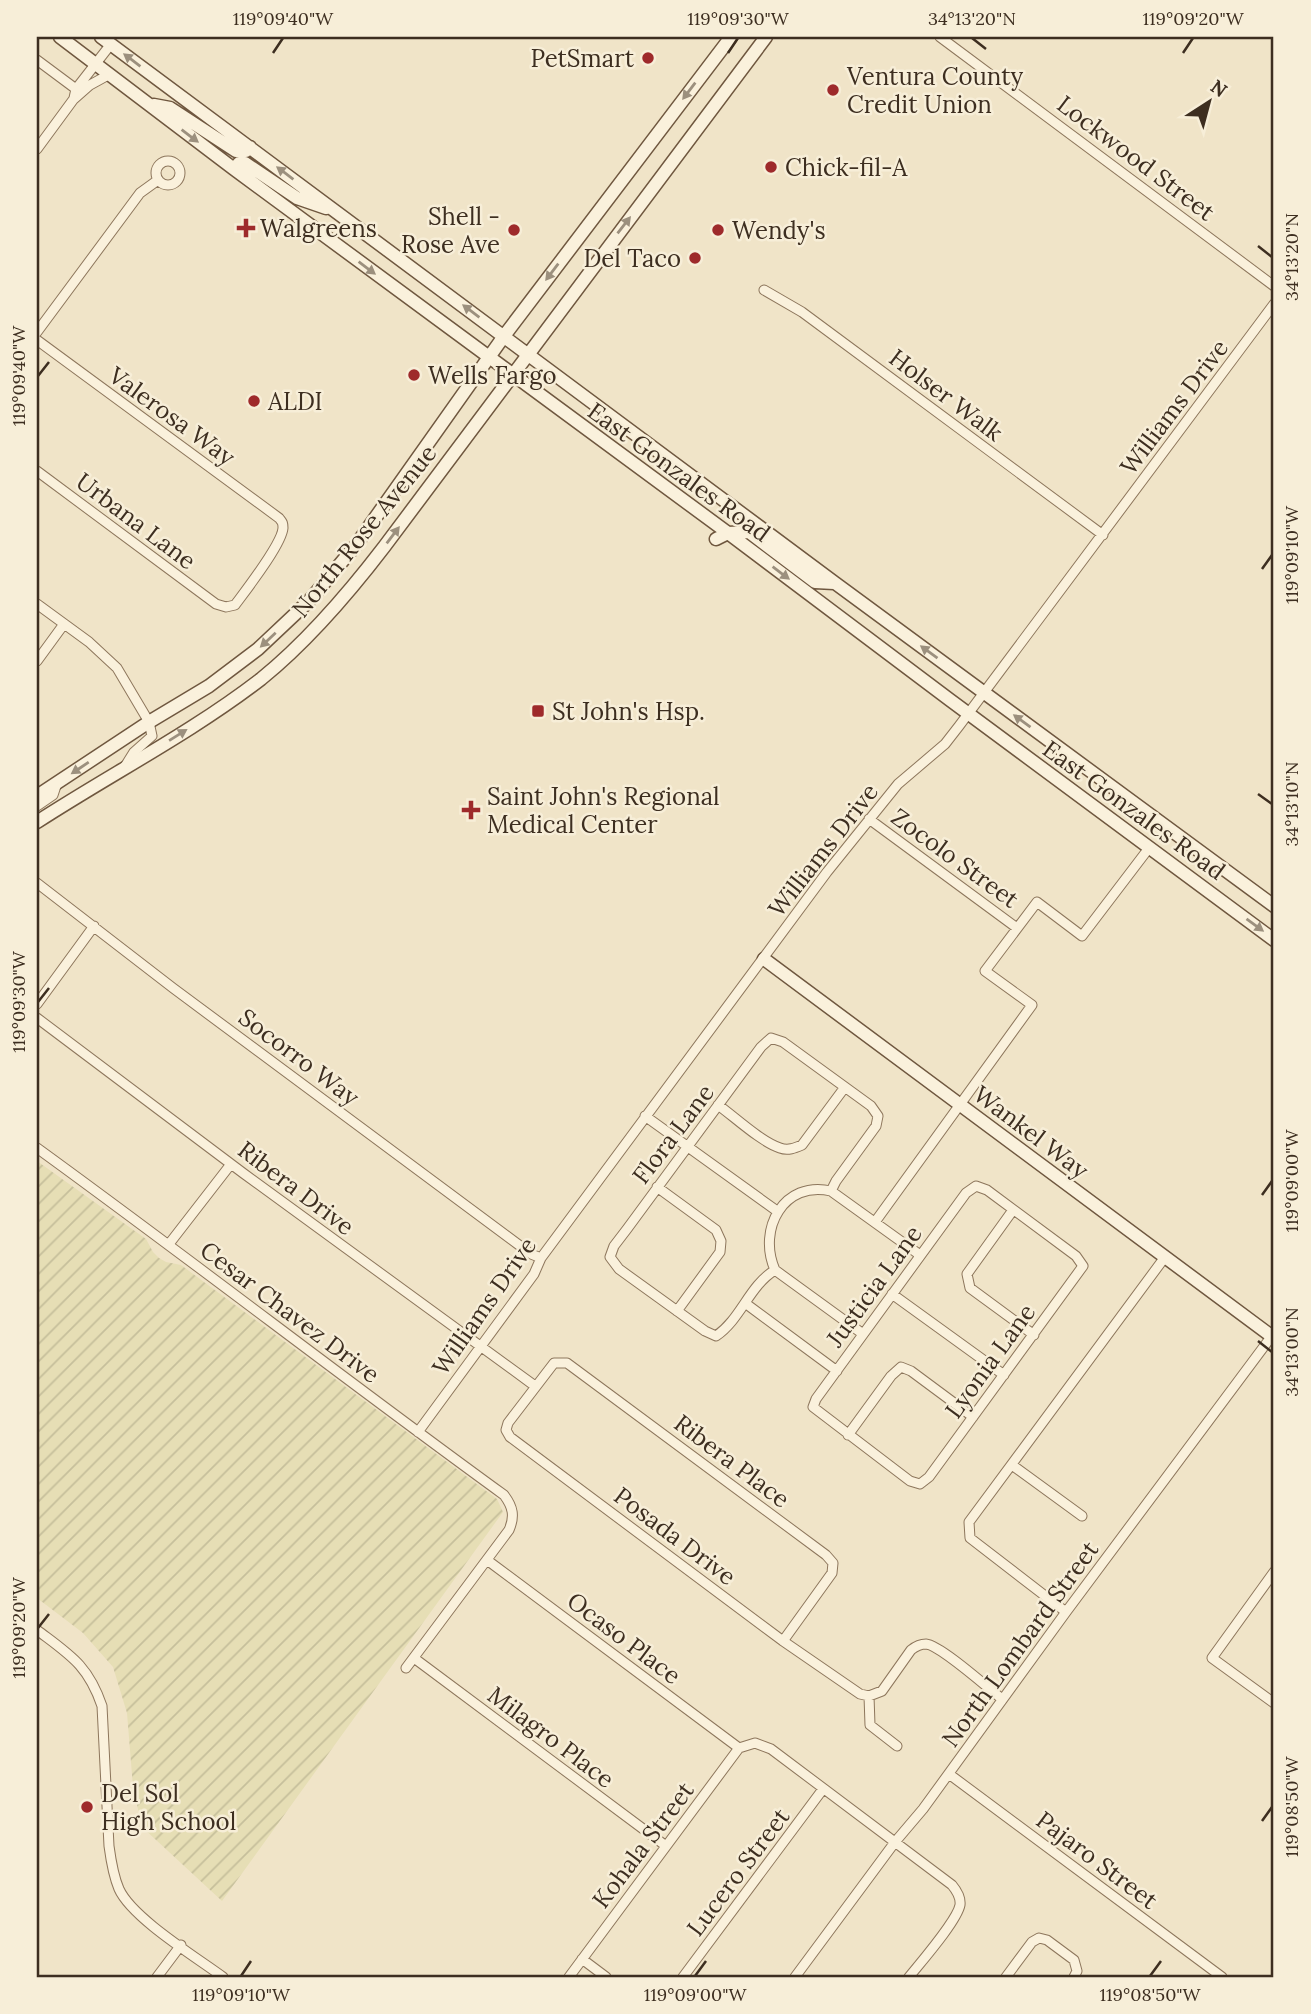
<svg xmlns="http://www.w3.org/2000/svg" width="1311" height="2014" font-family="Lora,serif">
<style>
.farmland{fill:url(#farmland-furrows)}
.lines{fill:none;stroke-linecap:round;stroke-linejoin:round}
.street-casing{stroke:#8d765c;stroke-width:11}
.secondary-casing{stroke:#6f573f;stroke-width:15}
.street{stroke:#faf1dc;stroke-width:9}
.secondary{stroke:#faf1dc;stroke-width:12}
.oneway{fill:#9c907e}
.ticks{fill:none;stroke:#3d2e20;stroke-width:2.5}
.poi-dot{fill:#9e2a2b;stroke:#f7eed8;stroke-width:2.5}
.labels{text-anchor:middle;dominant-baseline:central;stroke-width:5;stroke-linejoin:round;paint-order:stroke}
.poi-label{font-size:24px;fill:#3d2e20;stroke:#f7eed8;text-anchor:start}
.street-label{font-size:24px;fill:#3d2e20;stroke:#f7eed8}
.neatline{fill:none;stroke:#3d2e20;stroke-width:2.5}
.ticks-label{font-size:18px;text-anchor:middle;fill:#3d2e20}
</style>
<defs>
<pattern id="farmland-furrows" width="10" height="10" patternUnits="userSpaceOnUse" patternTransform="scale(1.75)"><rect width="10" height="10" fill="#e6deb5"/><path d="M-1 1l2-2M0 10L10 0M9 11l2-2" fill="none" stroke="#c6bf9b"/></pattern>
</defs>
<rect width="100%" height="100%" fill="#f0e4c8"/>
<!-- farmland -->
<path class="farmland" d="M37,1161L146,1239L153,1252L159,1258L166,1262L181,1265L497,1499L503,1512L222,1901L142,1827L133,1787L127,1713L113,1667L83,1633L37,1598Z"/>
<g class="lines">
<defs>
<path id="street" d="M940,37L1274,286
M37,60L80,92
M74,98L76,89L111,44
M37,149L73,100L90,85L110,74
M156 173a12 12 0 1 1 24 0a12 12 0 1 1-24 0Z
M764,290L802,312L1103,535
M37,332L140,193L158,180
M37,340L279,518C282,522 283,522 283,528C282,544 246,590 235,605L226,607L216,604L37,471
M37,604L89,642L117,668L149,722L152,736L134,752L124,768
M37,661L64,624
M37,806L53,795L57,783
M869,819L1017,928
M37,883L173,988L531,1254L541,1258
M37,1004L94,926
M37,1018L243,1173L535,1386
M718,1105C736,1118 760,1141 780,1148C788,1151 795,1148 802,1145L845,1087
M645,1116L777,1211
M37,1148C194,1262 347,1381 504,1495C513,1507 515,1516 509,1530L406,1668
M976,1186L987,1190L1076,1256L1083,1266L929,1477L920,1484L910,1481L813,1407L816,1399L966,1193Z
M657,1187L716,1230L721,1241L720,1252L677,1311
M1013,1210L967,1274L970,1288L1034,1335
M875,1222L1032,1005L985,971L1037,902L1082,936L1149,848
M169,1244L231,1164
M775,1270C749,1286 741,1319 716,1336L705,1331L619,1269L610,1257L614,1246L627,1229L761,1047L771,1038L783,1042L871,1106L878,1116L876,1126L836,1181L831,1191
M892,1294L1004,1375
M745,1303L837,1371
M863,1334L775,1270C757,1229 784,1180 831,1191L920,1255
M418,1432L534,1274L541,1258L827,872L898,784L945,744L959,726L1274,304
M848,1435L891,1376L901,1367L911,1371L973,1417
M1012,1465L1082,1516
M487,1560L739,1748
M1274,1572L1212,1658L1274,1703
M1066,1612L970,1538L969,1522L1165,1257
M37,1630C70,1655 88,1665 102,1706L109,1846C111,1861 113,1875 119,1889C132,1918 196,1957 223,1977
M783,1641L832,1573L833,1563L826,1555L567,1363H554L508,1423L506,1430L510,1437L783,1641L860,1694L869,1696L870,1725L897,1746
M414,1658L666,1846
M869,1696L882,1691L911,1650C916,1646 920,1644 926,1644C940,1645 988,1688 1002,1699
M949,1774L1222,1977
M582,1959L606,1977
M157,1977L181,1945
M569,1977L739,1748L755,1743L771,1749L952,1885C957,1891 961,1897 960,1905C957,1921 921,1962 909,1977
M683,1977L823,1789
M795,1977L895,1842L923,1809L1066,1612L1274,1333
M1006,1977L1032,1942L1039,1938L1047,1940L1074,1960L1077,1971L1074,1977"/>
<path id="secondary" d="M60,37L234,169L728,533L950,700L1274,940
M101,37L835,583L1274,906
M154,105L170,108L236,151H246L250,147
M234,169L239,163H245L297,198L326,208
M716,539L728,533L749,532L815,582L834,583
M37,796L149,722L209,686L258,649L309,601L356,545L504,336L731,37
M37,822C111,774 191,733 261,679C308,641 348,594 384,547L766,37
M764,959L1274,1338"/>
</defs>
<!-- street casing -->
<use href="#street" class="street-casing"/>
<!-- secondary casing -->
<use href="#secondary" class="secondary-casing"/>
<!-- street -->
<use href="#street" class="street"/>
<!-- secondary -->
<use href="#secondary" class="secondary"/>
</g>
<!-- one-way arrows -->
<defs><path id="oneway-solid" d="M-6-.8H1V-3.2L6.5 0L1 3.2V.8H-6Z" transform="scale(1.75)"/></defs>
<g class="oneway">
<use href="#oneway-solid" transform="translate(132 60) rotate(-143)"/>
<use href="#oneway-solid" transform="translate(689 91) rotate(127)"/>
<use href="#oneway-solid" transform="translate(190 136) rotate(37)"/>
<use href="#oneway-solid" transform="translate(285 173) rotate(-143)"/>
<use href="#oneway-solid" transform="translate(624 225) rotate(-52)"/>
<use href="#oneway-solid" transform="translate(367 268) rotate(37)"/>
<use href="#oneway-solid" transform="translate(552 272) rotate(127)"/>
<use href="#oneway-solid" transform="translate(471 311) rotate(-143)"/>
<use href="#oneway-solid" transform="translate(393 535) rotate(-53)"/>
<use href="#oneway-solid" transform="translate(781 573) rotate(37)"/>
<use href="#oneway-solid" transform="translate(268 640) rotate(137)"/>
<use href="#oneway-solid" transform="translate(929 652) rotate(-144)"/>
<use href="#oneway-solid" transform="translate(1022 721) rotate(-144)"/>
<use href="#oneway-solid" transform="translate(178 735) rotate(-32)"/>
<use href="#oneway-solid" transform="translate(80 768) rotate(146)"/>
<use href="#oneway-solid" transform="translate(1255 925) rotate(36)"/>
</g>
<!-- ticks -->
<path class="ticks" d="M972,38L986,49M273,53L283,38M728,53L738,38M1183,53L1193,38M1258,246L1272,257M38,376L49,362M1262,569L1272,555M1258,794L1272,804M38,1002L49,988M1262,1195L1272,1181M1258,1341L1272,1352M38,1628L49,1614M1262,1821L1272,1807M241,1976L251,1961M695,1976L706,1961M1150,1976L1161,1961"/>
<!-- markers -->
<g class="poi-dot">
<circle cx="648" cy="58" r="7"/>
<circle cx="833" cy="90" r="7"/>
<circle cx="771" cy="167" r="7"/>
<path d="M242.5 217.5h7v7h7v7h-7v7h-7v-7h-7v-7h7z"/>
<circle cx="514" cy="230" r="7"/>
<circle cx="718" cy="230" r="7"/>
<circle cx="695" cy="258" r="7"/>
<circle cx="414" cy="375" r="7"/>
<circle cx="254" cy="401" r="7"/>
<rect x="531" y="704" width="14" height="14" rx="3.5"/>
<path d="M467.5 799.5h7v7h7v7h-7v7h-7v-7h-7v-7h7z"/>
<circle cx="87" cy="1807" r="7"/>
</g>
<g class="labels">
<!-- poi labels -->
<g class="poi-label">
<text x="634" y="58" text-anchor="end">PetSmart</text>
<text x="847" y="76">Ventura County<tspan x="847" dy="28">Credit Union</tspan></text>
<text x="785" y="167">Chick-fil-A</text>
<text x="500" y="216" text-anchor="end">Shell -<tspan x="500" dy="28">Rose Ave</tspan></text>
<text x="260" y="228">Walgreens</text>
<text x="732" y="230">Wendy's</text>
<text x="681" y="258" text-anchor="end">Del Taco</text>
<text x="428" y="375">Wells Fargo</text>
<text x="268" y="401">ALDI</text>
<text x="552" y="711">St John's Hsp.</text>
<text x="487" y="796">Saint John's Regional<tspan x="487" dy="28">Medical Center</tspan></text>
<text x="101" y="1793">Del Sol<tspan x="101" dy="28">High School</tspan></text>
</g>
<!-- street labels -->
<g class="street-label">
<text transform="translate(1136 158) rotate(37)">Lockwood Street</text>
<text transform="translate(946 395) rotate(37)">Holser Walk</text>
<text transform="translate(1174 407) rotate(-53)">Williams Drive</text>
<text transform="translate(172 416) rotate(36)">Valerosa Way</text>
<text transform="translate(679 472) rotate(36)">East Gonzales Road</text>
<text transform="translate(136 521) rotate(37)">Urbana Lane</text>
<text transform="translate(364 531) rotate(-51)">North Rose Avenue</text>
<text transform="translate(1134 810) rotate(36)">East Gonzales Road</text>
<text transform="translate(823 850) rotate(-52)">Williams Drive</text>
<text transform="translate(955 858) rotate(36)">Zocolo Street</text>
<text transform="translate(299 1057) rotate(37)">Socorro Way</text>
<text transform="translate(1031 1132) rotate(37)">Wankel Way</text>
<text transform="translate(673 1134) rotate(-53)">Flora Lane</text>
<text transform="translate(296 1188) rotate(37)">Ribera Drive</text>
<text transform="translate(874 1286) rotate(-54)">Justicia Lane</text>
<text transform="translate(484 1306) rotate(-55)">Williams Drive</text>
<text transform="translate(290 1312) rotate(37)">Cesar Chavez Drive</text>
<text transform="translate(990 1361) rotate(-54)">Lyonia Lane</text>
<text transform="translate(732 1461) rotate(37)">Ribera Place</text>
<text transform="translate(675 1536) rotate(37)">Posada Drive</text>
<text transform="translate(624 1638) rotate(37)">Ocaso Place</text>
<text transform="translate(1020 1644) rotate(-54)">North Lombard Street</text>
<text transform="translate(551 1737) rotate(37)">Milagro Place</text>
<text transform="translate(643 1845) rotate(-53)">Kohala Street</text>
<text transform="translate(1097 1860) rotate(37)">Pajaro Street</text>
<text transform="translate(738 1872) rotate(-53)">Lucero Street</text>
</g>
</g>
<!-- border -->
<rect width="1311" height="2014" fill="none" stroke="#f7eed8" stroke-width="77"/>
<!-- north arrow -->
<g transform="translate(1209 102) rotate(36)" stroke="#f7eed8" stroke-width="5" paint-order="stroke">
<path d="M0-5L12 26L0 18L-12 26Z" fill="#3d2e20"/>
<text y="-10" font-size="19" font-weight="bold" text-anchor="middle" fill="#3d2e20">N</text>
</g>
<rect x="38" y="38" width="1234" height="1938" class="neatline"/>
<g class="ticks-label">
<text x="283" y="25">119°09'40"W</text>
<text x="738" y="25">119°09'30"W</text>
<text x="972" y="25">34°13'20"N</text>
<text x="1193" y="25">119°09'20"W</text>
<text transform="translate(1292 257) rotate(-90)" y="6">34°13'20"N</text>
<text transform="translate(19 376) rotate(-90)" y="6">119°09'40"W</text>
<text transform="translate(1292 555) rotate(-90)" y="6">119°09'10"W</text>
<text transform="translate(1292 804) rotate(-90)" y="6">34°13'10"N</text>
<text transform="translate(19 1002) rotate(-90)" y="6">119°09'30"W</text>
<text transform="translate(1292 1181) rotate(-90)" y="6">119°09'00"W</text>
<text transform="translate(1292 1352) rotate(-90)" y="6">34°13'00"N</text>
<text transform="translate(19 1628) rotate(-90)" y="6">119°09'20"W</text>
<text transform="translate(1292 1807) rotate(-90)" y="6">119°08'50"W</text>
<text x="241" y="2001">119°09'10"W</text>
<text x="695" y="2001">119°09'00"W</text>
<text x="1150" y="2001">119°08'50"W</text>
</g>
</svg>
